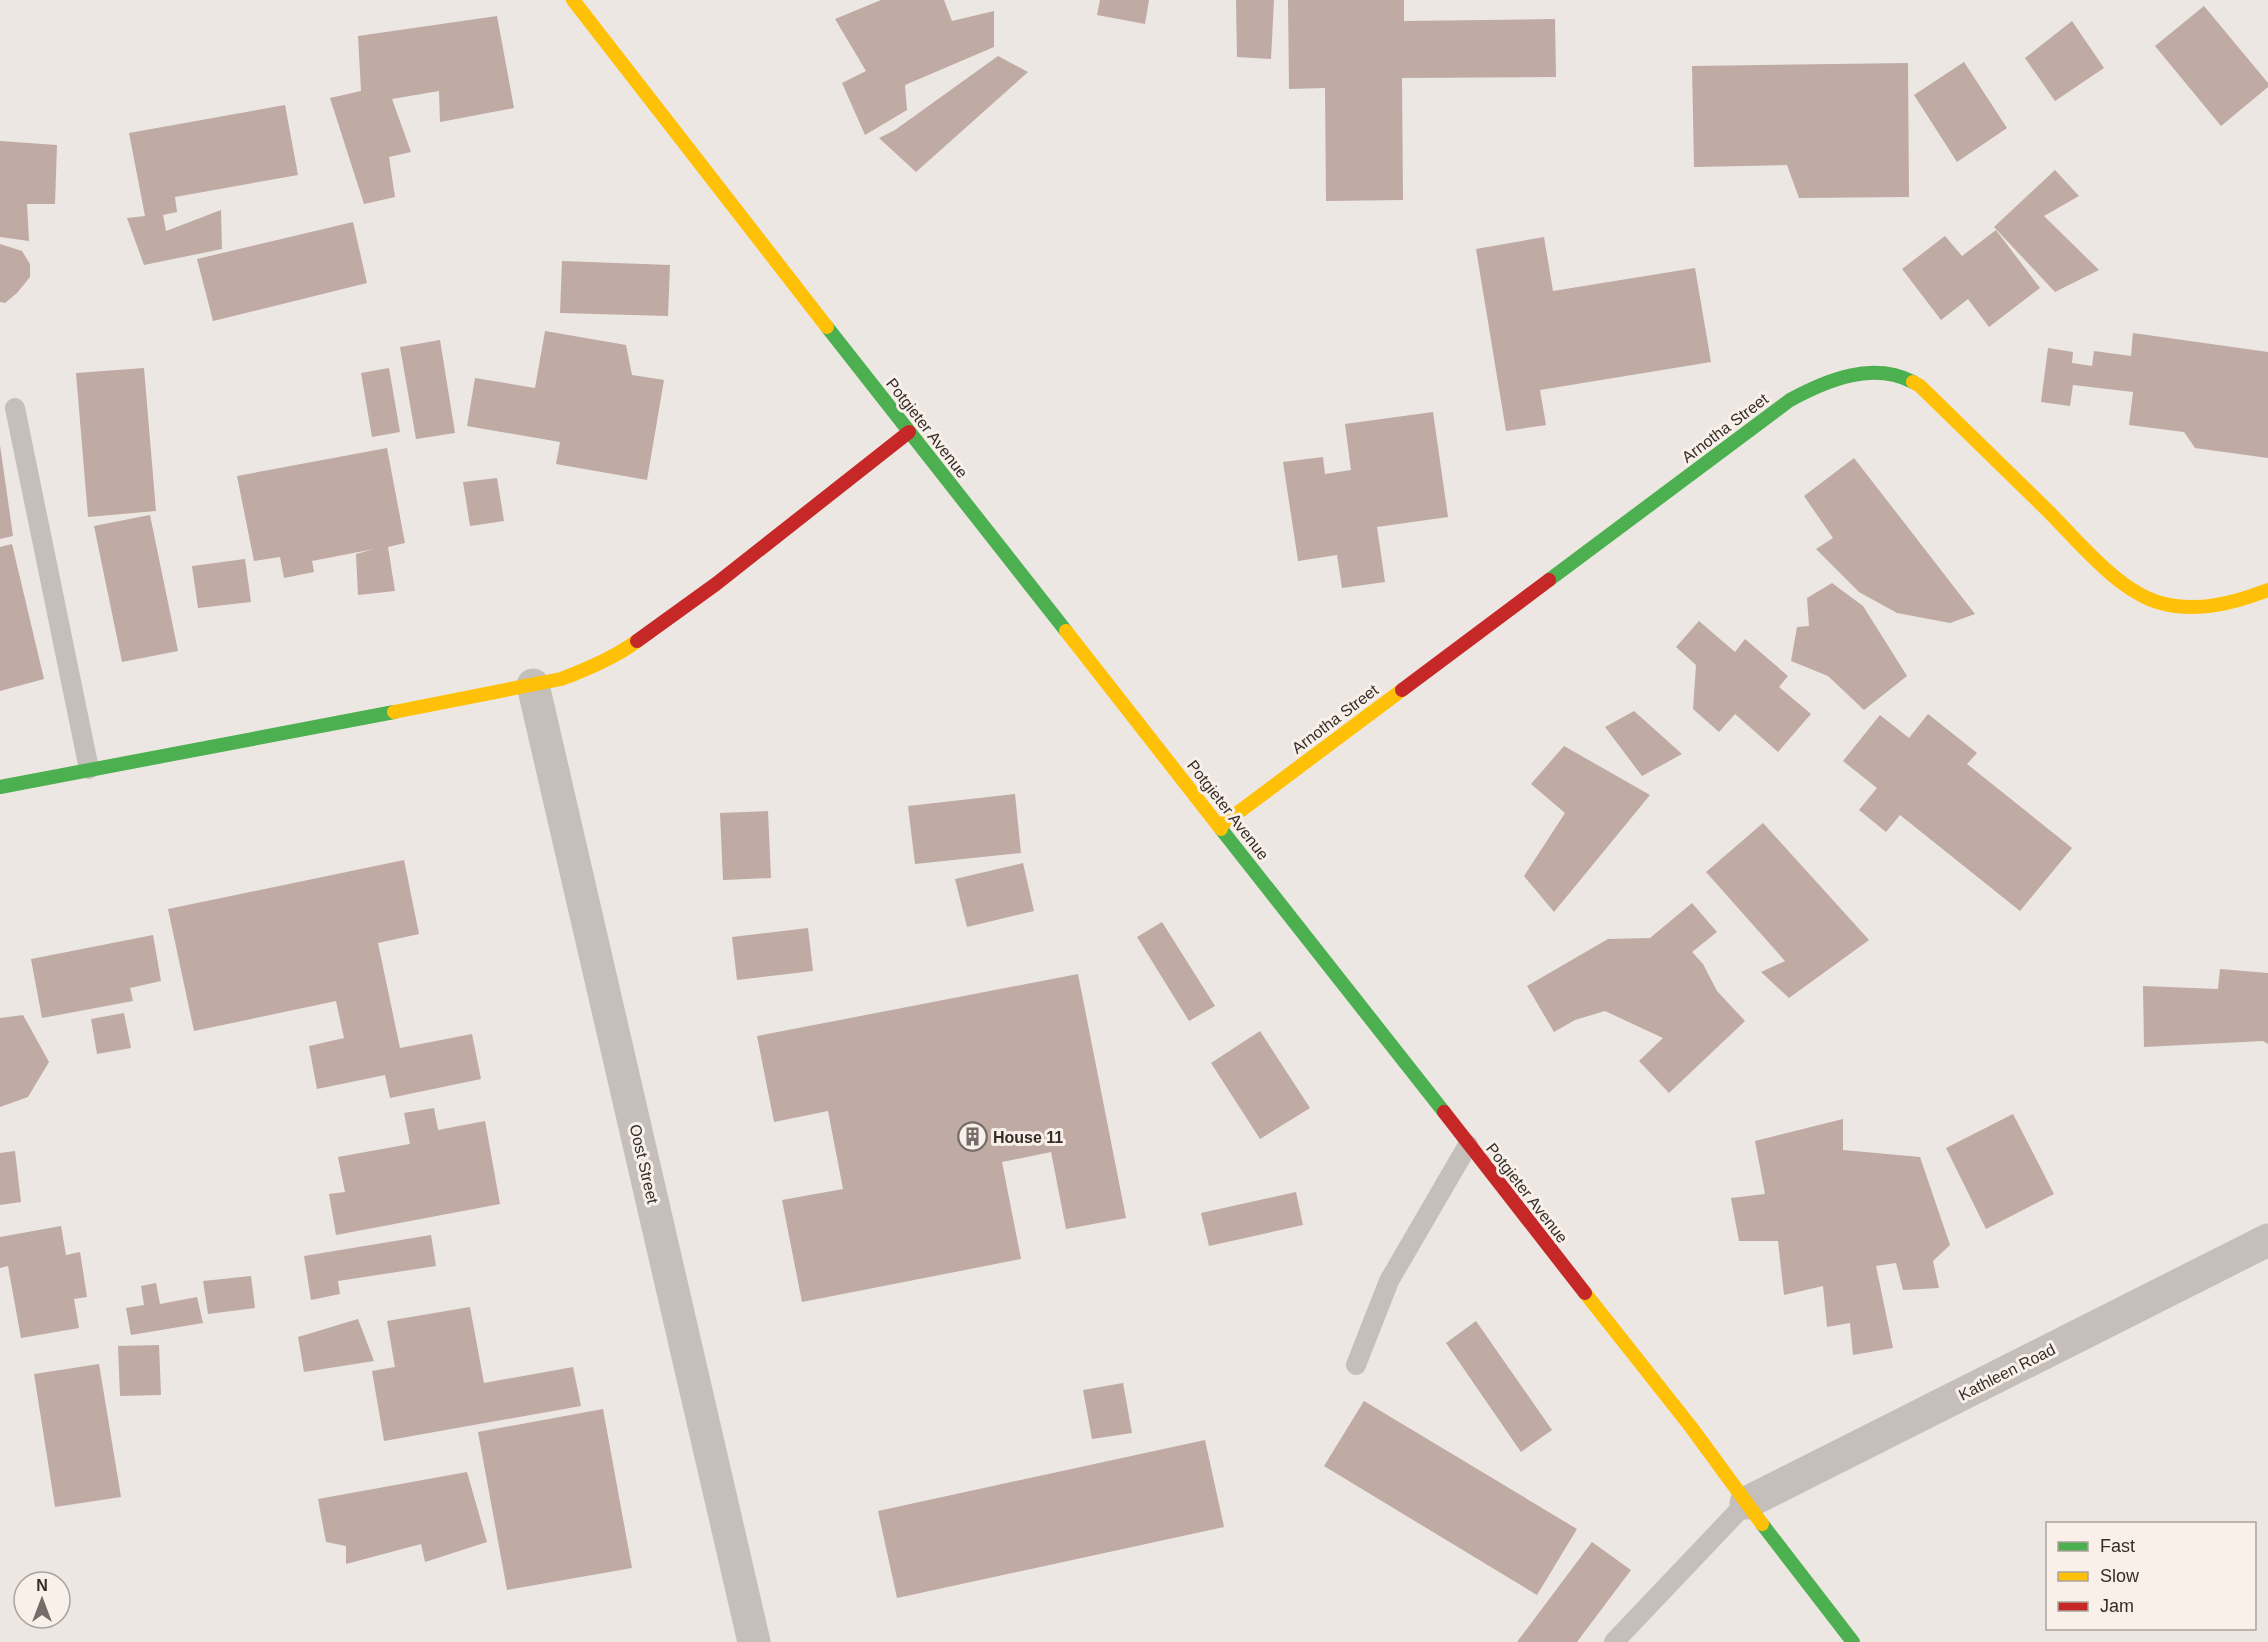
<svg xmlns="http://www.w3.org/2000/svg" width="2268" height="1642" font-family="Helvetica,sans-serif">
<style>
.building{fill:#bfaaa4}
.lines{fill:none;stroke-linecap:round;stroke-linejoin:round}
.lane{stroke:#c5bfbb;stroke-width:20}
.street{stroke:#c5bfbb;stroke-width:33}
.fast{stroke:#4caf50;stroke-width:14}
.slow{stroke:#ffc107;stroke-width:14}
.jam{stroke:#c62828;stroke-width:14}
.labels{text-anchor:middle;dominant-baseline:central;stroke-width:6;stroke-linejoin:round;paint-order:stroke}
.street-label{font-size:16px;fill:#362c29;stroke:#f8f0e9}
.poi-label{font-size:16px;font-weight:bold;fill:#362c29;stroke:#f8f0e9;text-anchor:start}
</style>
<rect width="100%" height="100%" fill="#ece7e2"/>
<!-- building -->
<path class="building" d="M881,0H944L952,21L994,11V47L905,85L907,110L865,135L842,83L866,71L835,19Z
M1100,0H1149L1145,24L1097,15Z
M1236,0H1274L1271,59L1237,57Z
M1288,0H1404V21L1555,19L1556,77L1402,78L1403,200L1326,201L1325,88L1289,89Z
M2204,6L2268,83V87L2221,126L2155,46Z
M497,16L514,108L440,122L439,91L392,99L411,152L389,157L395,197L364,204L330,98L361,91L358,36Z
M2072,21L2104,68L2055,101L2025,58Z
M998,56L1028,72L916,172L879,138L895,130Z
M1964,62L2007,128L1957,162L1914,95Z
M1908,63L1909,197L1799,198L1787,165L1694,167L1692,66Z
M285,105L298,175L175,197L177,212L163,215L166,231L221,210L222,249L144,265L127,218L145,216L129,133Z
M0,141L57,145L55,204H27L29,241L0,237Z
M2055,170L2079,196L2044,216L2099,270L2055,292L1994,227Z
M353,222L367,283L213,321L197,259Z
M1996,230L2040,288L1989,327L1968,299L1941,320L1902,269L1945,236L1962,256Z
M1544,237L1553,291L1695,268L1711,362L1540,390L1546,425L1506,431L1476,249Z
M0,244L22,251L30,264V277L17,293L5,303L0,302Z
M562,261L670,265L668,316L560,313Z
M545,331L626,345L632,375L664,380L647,480L556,464L560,442L467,426L475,378L535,388Z
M2133,333L2268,352V458L2195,448L2184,432L2129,425L2133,392L2073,385L2070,406L2041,402L2048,348L2073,352L2072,363L2092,366L2094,351L2131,356Z
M440,340L455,433L416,439L400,347Z
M144,368L156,511L88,517L76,373Z
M389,368L400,432L372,437L361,373Z
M1433,412L1448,517L1377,527L1385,582L1342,588L1337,555L1298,561L1283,462L1323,457L1325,474L1351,470L1345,424Z
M0,445L13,536L0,539Z
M387,448L405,543L388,547L395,591L358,595L356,554L374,549L312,561L314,572L284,578L280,557L254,561L237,476Z
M1854,458L1975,614L1950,623L1897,613L1859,592L1816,549L1833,538L1804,496Z
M497,478L504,521L470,526L463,482Z
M150,515L178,651L122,662L94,526Z
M12,544L44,679L0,691V547Z
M245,559L251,602L198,608L192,566Z
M1832,583L1863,606L1907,676L1864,710L1828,676L1791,661L1797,627L1809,626L1807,598Z
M1699,621L1735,652L1745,639L1788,676L1779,687L1811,714L1778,752L1735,714L1719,732L1693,709L1696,665L1676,647Z
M1634,711L1682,754L1642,776L1605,727Z
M1928,714L1977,753L1967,764L2072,848L2020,911L1900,815L1886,832L1859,810L1877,788L1843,761L1880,715L1909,738Z
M1564,746L1650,795L1554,912L1524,876L1565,813L1531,784Z
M1015,794L1021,853L915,864L908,806Z
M768,811L771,878L723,880L720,813Z
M1763,823L1869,940L1789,998L1761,972L1785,961L1706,872Z
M404,860L419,934L378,943L400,1048L472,1034L481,1079L390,1098L385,1075L317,1089L309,1046L344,1038L336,1001L194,1031L168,909Z
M1023,863L1034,911L967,927L955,879Z
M1692,903L1717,932L1692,952L1703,964L1717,991L1745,1021L1669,1093L1639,1061L1663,1038L1605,1011L1575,1020L1554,1032L1527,986L1608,939L1650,938Z
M1162,922L1215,1006L1189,1021L1137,937Z
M808,928L813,971L737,980L732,937Z
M153,935L161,981L130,988L133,1001L42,1018L31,959Z
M2220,969L2268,973V1044L2263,1041L2144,1047L2143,986L2218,989Z
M1078,974L1126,1218L1066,1229L1051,1152L1002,1162L1021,1259L802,1302L782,1200L843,1189L828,1111L774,1122L757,1036Z
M124,1013L131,1048L97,1054L91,1019Z
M23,1015L49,1062L28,1097L0,1107V1018Z
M1260,1031L1310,1108L1260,1139L1211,1063Z
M434,1108L438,1130L485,1121L500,1204L336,1235L329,1194L345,1192L338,1157L410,1144L404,1113Z
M2013,1114L2054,1194L1986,1229L1946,1148Z
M1843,1119V1150L1920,1157L1950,1245L1933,1261L1939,1288L1903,1290L1896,1263L1876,1266L1893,1348L1853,1355L1850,1323L1827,1327L1823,1286L1784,1295L1778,1241H1739L1731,1198L1765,1194L1755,1141Z
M15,1151L21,1202L0,1205V1153Z
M1296,1192L1303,1225L1209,1246L1201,1213Z
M61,1226L66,1255L80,1252L87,1297L74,1299L79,1328L21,1338L8,1266L0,1268V1237Z
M431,1235L436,1266L338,1281L340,1294L311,1300L304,1256Z
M251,1276L255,1308L208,1314L203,1281Z
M156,1283L160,1304L197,1297L203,1323L131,1335L126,1308L144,1305L141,1286Z
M470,1307L484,1383L573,1367L581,1406L384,1441L372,1371L395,1367L387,1321Z
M358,1319L374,1361L304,1372L298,1337Z
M1476,1321L1552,1430L1521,1452L1446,1343Z
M159,1345L161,1395L120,1396L118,1346Z
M99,1364L121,1497L55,1507L34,1374Z
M1123,1383L1132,1433L1092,1439L1083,1390Z
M1364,1401L1577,1529L1537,1595L1324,1466Z
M603,1409L632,1568L507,1590L478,1432Z
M1205,1440L1224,1527L897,1598L878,1511Z
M467,1472L487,1542L425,1562L421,1544L346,1564V1546L326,1542L318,1499Z
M1592,1542L1631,1570L1577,1642H1517Z"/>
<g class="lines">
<!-- lane -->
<path class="lane" d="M15,408L89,769
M1356,1365L1389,1281L1468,1145
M1614,1642L1746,1503"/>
<!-- street -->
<path class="street" d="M533,685L754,1642
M1746,1503L2268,1240"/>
<!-- fast -->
<path class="fast" d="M827,327L1066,631
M1549,580L1790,400C1827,380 1872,361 1913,382
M0,787L394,712
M1221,829L1444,1112
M1762,1524L1853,1642"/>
<!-- slow -->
<path class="slow" d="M573,0L827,327
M1913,382L1920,386C1963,428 2005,469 2048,511C2078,541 2119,592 2161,603C2197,613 2234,603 2268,590
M1066,631L1221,829
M394,712L561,679C588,669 614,658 637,641
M1220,826L1402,690
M1585,1293L1691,1427L1762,1524"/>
<!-- jam -->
<path class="jam" d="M637,641L716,584L909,432
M1402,690L1549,580
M1444,1112L1585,1293"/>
</g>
<!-- icons -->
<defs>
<symbol id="building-ring" viewBox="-11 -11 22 22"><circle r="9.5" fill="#f8f0e9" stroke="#766d6a" stroke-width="1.5"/><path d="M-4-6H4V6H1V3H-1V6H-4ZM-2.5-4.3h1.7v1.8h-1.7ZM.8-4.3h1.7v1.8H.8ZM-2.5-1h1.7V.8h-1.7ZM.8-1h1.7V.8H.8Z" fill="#766d6a"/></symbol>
</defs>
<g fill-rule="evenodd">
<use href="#building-ring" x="956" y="1120" width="33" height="33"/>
</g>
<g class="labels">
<!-- street labels -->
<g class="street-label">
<text transform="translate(927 428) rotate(52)">Potgieter Avenue</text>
<text transform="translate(1725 428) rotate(-37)">Arnotha Street</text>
<text transform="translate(1335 719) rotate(-37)">Arnotha Street</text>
<text transform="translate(1228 810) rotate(52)">Potgieter Avenue</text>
<text transform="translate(644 1164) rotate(77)">Oost Street</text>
<text transform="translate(1527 1193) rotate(52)">Potgieter Avenue</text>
<text transform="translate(2007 1372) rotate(-27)">Kathleen Road</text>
</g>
<!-- poi labels -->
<g class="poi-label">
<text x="993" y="1137">House 11</text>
</g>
</g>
<!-- legend -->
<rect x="2046" y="1522" width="210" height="108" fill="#f8f0e9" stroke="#aaa29c" stroke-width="1.5"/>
<rect x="2058" y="1542" width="30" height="9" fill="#4caf50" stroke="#aaa29c" stroke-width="1.5"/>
<text x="2100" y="1552" font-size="18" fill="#362c29">Fast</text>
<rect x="2058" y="1572" width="30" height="9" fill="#ffc107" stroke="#aaa29c" stroke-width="1.5"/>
<text x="2100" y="1582" font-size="18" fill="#362c29">Slow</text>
<rect x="2058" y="1602" width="30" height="9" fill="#c62828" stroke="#aaa29c" stroke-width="1.5"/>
<text x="2100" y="1612" font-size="18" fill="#362c29">Jam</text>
<!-- north arrow -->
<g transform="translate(42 1600)"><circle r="28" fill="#f8f0e9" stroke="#aaa29c" stroke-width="1.5"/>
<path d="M0-4.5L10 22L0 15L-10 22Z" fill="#766d6a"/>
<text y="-9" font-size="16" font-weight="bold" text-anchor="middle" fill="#362c29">N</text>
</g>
</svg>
